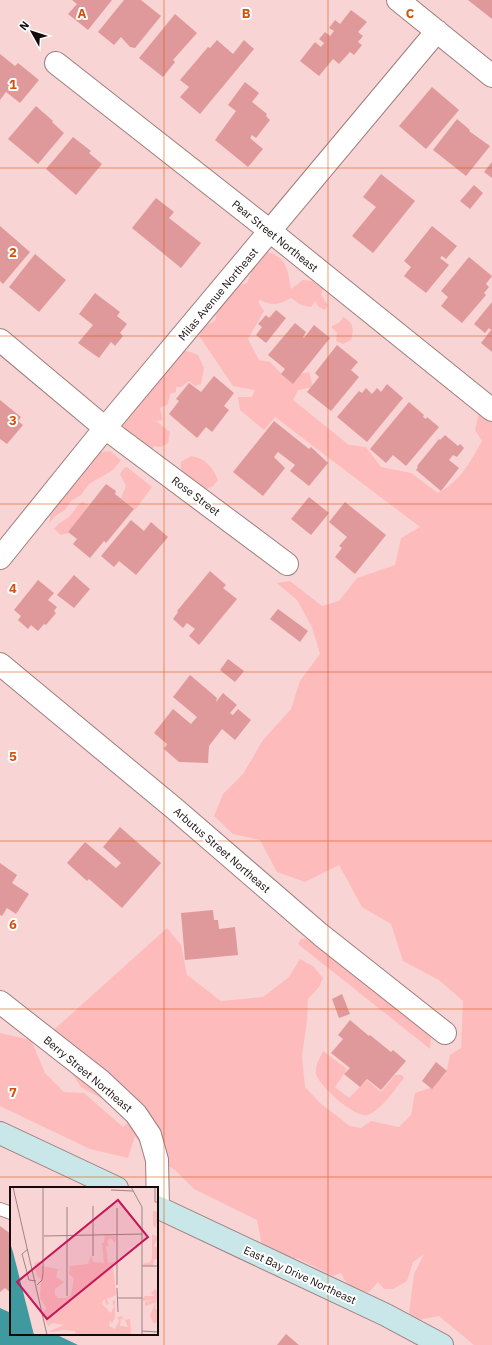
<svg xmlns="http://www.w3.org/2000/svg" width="492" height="1345" font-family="'IBM Plex Sans',sans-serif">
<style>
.green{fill:#febbbc}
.water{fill:#3f9aa0}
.building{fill:#e0999a}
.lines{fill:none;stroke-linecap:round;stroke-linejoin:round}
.lane-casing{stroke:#9e7e7e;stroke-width:14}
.street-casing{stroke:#9e7e7e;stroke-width:24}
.secondary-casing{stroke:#9e7e7e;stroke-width:24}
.lane{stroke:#fff;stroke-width:12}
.street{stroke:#fff;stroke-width:22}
.secondary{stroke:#c9e6e8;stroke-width:22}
.grid{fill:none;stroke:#d3510c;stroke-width:1;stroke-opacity:0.55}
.labels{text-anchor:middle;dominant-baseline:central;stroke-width:4;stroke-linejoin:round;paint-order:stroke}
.street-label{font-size:11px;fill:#160b0b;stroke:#fff}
.inset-road{fill:none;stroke:#9e8484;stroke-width:1}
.view{fill:#c2185b;fill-opacity:0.15;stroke:#c2185b;stroke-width:2}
.inset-edge{fill:none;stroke:#160b0b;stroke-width:2}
.grid-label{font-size:13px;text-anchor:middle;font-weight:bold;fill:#d3510c;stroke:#fff;stroke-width:4;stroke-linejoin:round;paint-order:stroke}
</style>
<rect width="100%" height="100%" fill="#f8d4d4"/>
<!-- green -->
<path class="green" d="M264,251C288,257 287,268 291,289L303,280L312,281L323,289L321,295L328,305L325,310L319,307L315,301L311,307L301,305L291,298C279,305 273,306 260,300L258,302L264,311L248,339L259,360L270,362L285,377L309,372L313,387L298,390L293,400L349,445L366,447L381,467L411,473L438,493C461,480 469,464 482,441L475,430L480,408L492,417V1345H474L439,1316L408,1322L414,1274L424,1254L413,1262L407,1281L393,1289H384L378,1282L369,1292C354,1289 347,1287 341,1273L333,1276L297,1258L283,1261L263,1250L257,1220L194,1189L175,1170L148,1154L135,1136L128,1158L90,1149L0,1106V1033L31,1040L45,1073L64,1092L84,1093L123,1127L141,1110L110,1103L81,1087L62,1058L37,1045L167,928L181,945L187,975L221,1001L263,997L289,977L300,959L313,966L323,978L319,987L308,999L307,1021L302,1056L305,1087L320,1103L350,1126L361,1128L371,1121L399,1127L411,1115L415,1093L430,1088L446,1074L450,1055L461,1048L463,1001L439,980L403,961L391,924L362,907L339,865L305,882L277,872L260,840L233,834L214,816L223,794L243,774L263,740L291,709L300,681L320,654L312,627L297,600L277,583L290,581L322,606L339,601L357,578L395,565L401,538L420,527L275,417L264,430L240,410L238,397H252L255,390L233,386L200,337V328L215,321C219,299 225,290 247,283L256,261Z
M343,317C354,323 354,329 351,340L343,344L336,341L337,332L331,327L340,322Z
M187,351L198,355L204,368L201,384L195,386L189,381L181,387H176V392L170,394L168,404L160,408L163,420L156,421L170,432L168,443L161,447L154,446L150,452L123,437L117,405L173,354Z
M110,451L121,460L113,470L89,484L81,495L71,501L65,510L55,516L49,523L51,514L92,461L100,452Z
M191,456C205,458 213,467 218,480L213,486L202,491L181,476V462Z
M127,467L152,487L135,510L121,498L126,486L120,474L124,468Z
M82,502L89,505L68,532L69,533L61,535L54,529C60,521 62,522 69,517C74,512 76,506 82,502Z
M306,938L431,1037L430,1049L298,944L301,939Z
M323,1051L347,1069L335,1087L349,1098L367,1080L381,1092L395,1075H402L404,1078C396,1088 380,1112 367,1115C355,1118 319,1086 316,1074C315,1065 320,1058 323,1051Z"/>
<!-- water -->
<path class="water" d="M0,1308L11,1313V1334H55L78,1345H0Z"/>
<!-- building -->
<path class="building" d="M72,0H112L88,30L68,14L77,4Z
M124,0H141L161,16L135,48L130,47L121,37L114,45L98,32Z
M468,0H492V19Z
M351,10L367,22L358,32L363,36L358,42L362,45L354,55L350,52L339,64L333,59L319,76L300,61L315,42L321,47L324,43L319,39L325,32L330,36L334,31L329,28L335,20L340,24Z
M175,14L197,33L173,60L175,62L163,77L139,58Z
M217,40L233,54L244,40L254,49L200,114L180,97L189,87L180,80L208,47L210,48Z
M0,54L15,66L18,63L39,80L20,103L6,92L0,100Z
M245,82L259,93L252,102L267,114L266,116L270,120L256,138L252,135L250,138L263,149L248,167L215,140L236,111L228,105Z
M432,87L459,110L426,149L399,126Z
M36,106L53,121L52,122L64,133L38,164L8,139Z
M457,119L470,130L469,131L490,146L466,176L433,150Z
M73,137L91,151L89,153L102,164L76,195L46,169Z
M492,162V178L484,172Z
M381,174L415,201L373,253L352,236L376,207L363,197Z
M474,185L483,193L470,209L460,201Z
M156,198L174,212L169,218L201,243L181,268L132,228Z
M0,226L30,252L3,284L0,281Z
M432,226L457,246L446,259L442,256L440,258L449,265L426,293L404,276L411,267L404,261Z
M35,254L66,280L39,312L9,287Z
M469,257L492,276L486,284L489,287L484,293L486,295L462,323L441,306L448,297L441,291Z
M95,293L120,312L117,316L127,324L120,333L123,336L115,346L111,342L99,358L78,343L93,325L79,314Z
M492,302V352L481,343L491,330L489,328L485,333L474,324Z
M276,310L286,318L266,343L256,335L262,327L258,324L266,315L269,318Z
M295,323L306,332L303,337L304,338L314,325L330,338L293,384L281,374L285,369L268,355Z
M337,345L358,362L351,370L359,377L331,411L307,392L319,377L315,373Z
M214,376L234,393L224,406L229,410L212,432L206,427L197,438L169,414L179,401L176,399L189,383L201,392Z
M387,384L403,398L367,442L337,417L359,391L362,393L366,388L372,394L377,388L381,392Z
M0,400L21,417L18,421L23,425L7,444L0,439Z
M409,402L424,415L423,417L426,419L427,417L439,427L406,466L393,455L386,463L370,449Z
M274,421L309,449L311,447L328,463L309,486L290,471L295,465L278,452L274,457L285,468L263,496L233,472Z
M445,435L458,446L460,444L464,448L457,457L453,455L449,460L459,468L441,491L416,470L418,467L417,466L439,439L440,440Z
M106,484L116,491L115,494L134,509L106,543L104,541L90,558L73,544L77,539L68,532Z
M309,497L329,513L311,535L291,519Z
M345,502L386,535L355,574L335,557L342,548L339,546L347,537L329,522Z
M131,520L144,531L151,522L168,537L136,575L119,561L114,567L101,556Z
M210,571L226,585L223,588L237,599L199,645L189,636L195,629L187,623L183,628L173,619L178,612L177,611Z
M74,575L90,589L74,608L57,595Z
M38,580L54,593L48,600L57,607L54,611L56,613L46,625L44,624L38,631L31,625L28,629L18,620L21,616L14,610Z
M278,609L308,631L300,642L270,619Z
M228,659L244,671L235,682L220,670Z
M190,675L217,698L216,702L223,693L237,705L230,713L233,715L238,709L251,720L235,740L222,729L209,746L208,763L179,762L164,749L167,744L154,733L173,709L191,724L197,717L173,697Z
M120,827L161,863L122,908L89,879L87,881L67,863L85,842L116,868L121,863L103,847Z
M0,863L17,875L12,883L29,894L16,914L7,908L2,916L0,915Z
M213,910L214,920H218L219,929L235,927L238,955L185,960L181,913Z
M342,994L350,1014L339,1018L332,999Z
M350,1020L369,1036L370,1035L391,1052L393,1050L406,1061L381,1090L367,1079L360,1087L344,1074L350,1068L331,1053L343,1039L338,1035Z
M436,1062L447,1071L432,1089L422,1081Z
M0,1226L11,1234V1293L5,1288L0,1292Z
M286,1334L299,1345H277Z"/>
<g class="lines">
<defs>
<path id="lane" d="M0,1209L11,1213"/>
<path id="street" d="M398,0L492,76
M56,63L270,231L492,410
M0,340L105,428L287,564
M0,558L105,428L437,31
M0,664L175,809L321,935L445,1033
M0,1002L101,1081L136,1114L150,1135L157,1160L158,1208"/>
<path id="secondary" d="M0,1133L117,1188
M157,1207L386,1315L442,1345"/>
</defs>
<!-- lane casing -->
<use href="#lane" class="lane-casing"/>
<!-- street casing -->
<use href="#street" class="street-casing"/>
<!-- secondary casing -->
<use href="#secondary" class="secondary-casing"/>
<!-- lane -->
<use href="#lane" class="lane"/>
<!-- street -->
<use href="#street" class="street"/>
<!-- secondary -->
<use href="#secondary" class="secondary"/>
</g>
<!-- grid -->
<path class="grid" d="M164,0V1345M328,0V1345M0,168H492M0,336H492M0,504H492M0,672H492M0,841H492M0,1009H492M0,1177H492"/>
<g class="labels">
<!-- street labels -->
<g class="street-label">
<text transform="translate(275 236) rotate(39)">Pear Street Northeast</text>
<text transform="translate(218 294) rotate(-50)">Milas Avenue Northeast</text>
<text transform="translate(196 496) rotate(37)">Rose Street</text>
<text transform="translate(222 850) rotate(41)">Arbutus Street Northeast</text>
<text transform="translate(88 1074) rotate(40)">Berry Street Northeast</text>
<text transform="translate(300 1275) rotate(25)">East Bay Drive Northeast</text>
</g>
</g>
<!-- overview -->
<g transform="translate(10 1187)">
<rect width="148" height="148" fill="#f8d4d4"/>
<path d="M143,24L148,25L146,41L143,38ZM142,47L148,50L144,59L148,61V71L144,73L143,79H135L132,77L140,75L142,72ZM95,48L106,49L105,56L101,51L97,54L99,59H96L98,76L107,74V78H103L106,108L97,112L99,117L96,118L95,113H93L92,117L101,126L104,119L102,114L105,113V131L102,136L100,134L99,139L105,142L109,134L107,130L112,129L114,133L111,131L110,139L118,140L115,133L120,132L121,148H66L65,144L54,143L42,145L40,144L54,138L43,136L38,139L36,135L33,124L37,122L30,111L31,92L27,89L24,76L29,74L32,79L48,82L46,90L54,95L45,102V108L48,111H57L61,108L64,91L59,87L60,79L78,77L81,69L83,75L94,76L92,56H94ZM145,102L148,105L145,121L148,124V134L144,137L140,129L145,116L135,119V115L143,113L133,114V111L135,109H145L141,106Z" fill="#febbbc"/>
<path d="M0,56L3,65L24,148H0Z" fill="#3f9aa0"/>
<path class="inset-road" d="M3,0L37,148M121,0L132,20V148M145,0V15H148M101,3L123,4M83,19V69M57,20V109M107,21V98M34,49L132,47M18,62L12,67L19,93L26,94M132,79H148M27,98L32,93L33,86V0M107,101L108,125M108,111H132M132,144L148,145"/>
<path class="view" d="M108,13L138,50L37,132L7,95Z"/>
<rect width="148" height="148" class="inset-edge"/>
</g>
<g class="grid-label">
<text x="82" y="18">A</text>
<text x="246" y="18">B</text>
<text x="410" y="18">C</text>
<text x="13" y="89">1</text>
<text x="13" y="257">2</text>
<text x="13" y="425">3</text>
<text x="13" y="593">4</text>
<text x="13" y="761">5</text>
<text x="13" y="929">6</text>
<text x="13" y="1097">7</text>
</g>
<!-- north arrow -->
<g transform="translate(32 32) rotate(309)" stroke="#ffffff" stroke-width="3" paint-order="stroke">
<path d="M0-3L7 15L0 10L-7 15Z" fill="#160b0b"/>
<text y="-6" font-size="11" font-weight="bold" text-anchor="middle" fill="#160b0b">N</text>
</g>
</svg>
